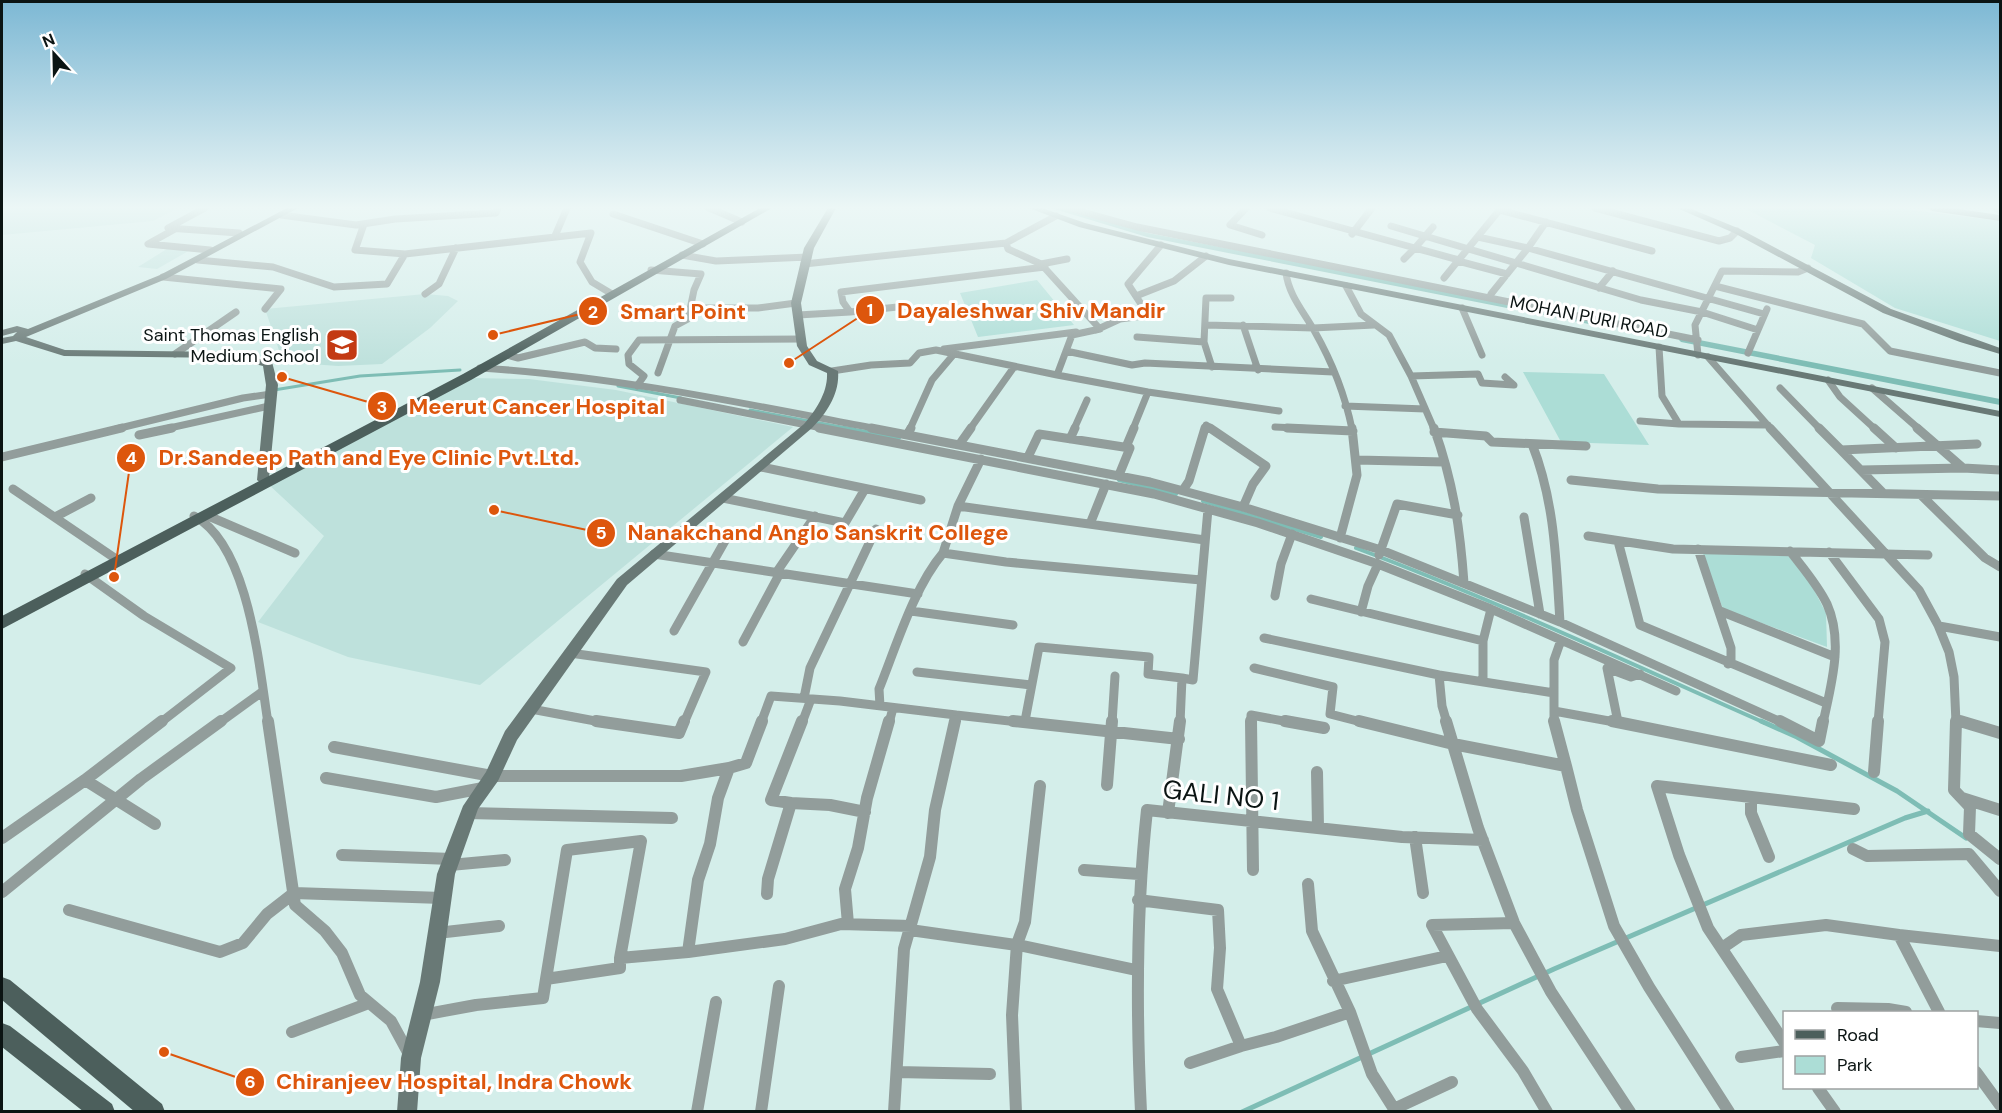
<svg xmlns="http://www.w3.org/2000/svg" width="2002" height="1113" font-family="'DM Sans',sans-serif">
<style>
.built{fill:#bee1dc}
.green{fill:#acddd6}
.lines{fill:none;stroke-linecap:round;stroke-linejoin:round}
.stream-far2{stroke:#7ebdb5;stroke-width:3}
.stream-far1{stroke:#7ebdb5;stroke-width:4}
.stream{stroke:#7ebdb5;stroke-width:5}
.canal{fill:#7ebdb5;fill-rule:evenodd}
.street-far2{stroke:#929d9b;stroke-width:7}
.street-far1{stroke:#929d9b;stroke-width:9}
.street{stroke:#929d9b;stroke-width:12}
.secondary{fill:#697976;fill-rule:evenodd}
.primary{fill:#4c5f5c;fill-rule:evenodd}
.labels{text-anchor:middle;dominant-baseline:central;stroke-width:6;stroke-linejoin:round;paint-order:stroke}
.far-street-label{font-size:18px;fill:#0b1413;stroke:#fff}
.far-poi-label{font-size:18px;fill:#0b1413;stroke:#fff;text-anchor:end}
.near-street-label{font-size:26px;fill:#0b1413;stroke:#fff}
.leader{fill:none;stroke:#dd560c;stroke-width:2}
.callout-dot{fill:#dd560c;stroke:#fff;stroke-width:2}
.mark-label{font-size:18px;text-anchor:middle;font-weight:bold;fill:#fff}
.callout-label{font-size:22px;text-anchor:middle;font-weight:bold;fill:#dd560c;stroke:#fff;stroke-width:6;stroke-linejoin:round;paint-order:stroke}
</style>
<rect width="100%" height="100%" fill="#d4eeea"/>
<!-- built -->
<path class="built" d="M2,208H178L153,221L2,235Z
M170,247L192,249L157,269L138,267Z
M425,294L448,296L458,301L430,328L382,364L338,366L283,362L265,309Z
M470,378L529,379L616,390L793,427L480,685L348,657L258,622L324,536L267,483Z"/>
<!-- green -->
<path class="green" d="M1744,208H1896L2000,221V341L1895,308L1811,258L1815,245Z
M1037,280L1074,325L978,337L960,293Z
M1523,372L1604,374L1649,445L1561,442Z
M1702,551L1787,554L1811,584L1826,613L1827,647L1723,609Z"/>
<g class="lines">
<!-- stream-far2 -->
<path class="stream-far2" d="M618,386L681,398
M274,390L360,376L460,370
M750,410L852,429"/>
<!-- stream-far1 -->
<path class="stream-far1" d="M844,428L899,438
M1119,480L1176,494
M1203,501L1321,537
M1356,548C1495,600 1629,663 1765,723"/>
<!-- stream -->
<path class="stream" d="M1761,721L1797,737L1897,791L1966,838
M1242,1112L1554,969L1905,818L1928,811"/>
<!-- canal -->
<path class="canal" d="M1051,208H1064L1148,233L1599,320L1604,323L1599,326L1147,237Z
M1684,337L2000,399V405L1681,342L1679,340Z"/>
<!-- street-far2 -->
<path class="street-far2" d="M205,208L168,228L239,233
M709,208L742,222
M1068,208L1137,227L1698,340
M1246,208L1230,225L1262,235
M1270,208L1415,248L1433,227
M1595,208L1719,241L1730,238L1737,231
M1996,208L2000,211
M1500,210L1652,251
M613,214L703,244
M281,215L356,225L395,219L496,213L498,208
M364,224L355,250L405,254
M1391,226L1641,300L1702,312L1758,330
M175,229L148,244L210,250
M1352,234L1372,208
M555,236L567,208
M1478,237L1528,248L1546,222
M682,255L716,261L808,257
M1404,259L1415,248L1459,260
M198,260L273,267L334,287L387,284L405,254L591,233L580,262L592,282L612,294
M1458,261L1507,274
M804,264L1006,243L1056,216
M1041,264L1067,259
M651,270L701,274L694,290L688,319L675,326L658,373
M1286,273C1289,296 1304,312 1315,332C1332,362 1345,395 1352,429
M163,277L281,289L265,309
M1444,278L1501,208
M1346,286L1361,314L1389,335L1411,376L1434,429
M1715,286L1863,324L1890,351L2000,373
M1599,288L1613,271
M425,294L439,284L456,248
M1491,294L1528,248L1764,314
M1136,296L1174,281L1206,256
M691,308H758L796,303
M1462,308L1482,355
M850,312L907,306
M798,315L850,312L843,302L841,292L1045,267
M1206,325L1313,328L1374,325
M1243,325L1258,370
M1096,330L1120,319L1143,316L1141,304L1128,284L1161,245
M1137,337L1204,342
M1659,347L1662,396L1679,424L1768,425
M944,349L1076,332
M1066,351L1132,365L1145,363L1333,372
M1748,353L1767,309
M175,354L236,312
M506,355L518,358L585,342L595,348L616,349
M1698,355L1695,325L1722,271L1798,272L1808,268
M1708,357L1771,429
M1212,367L1204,342L1206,298H1231
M480,368C614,376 747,404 878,429
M832,371L871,365L910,363L919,353L936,350L1057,375L1072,335L1100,329L1041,264L1008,249L1006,243
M1057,375L1148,392L1279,411
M1411,376L1478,374L1482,383L1514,385L1505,377
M1828,380L1840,397L1875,429
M637,386L644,376L629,364L628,355L639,340L801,339
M1780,388L1820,429
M1872,388L1919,429
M680,400L827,429
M1345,406L1425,409
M1640,421L1679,424
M1275,427L1317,429
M116,429L243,398L271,394
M165,429L269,406
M910,429L932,380L954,354
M970,429L1014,367
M1074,429L1087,400
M1133,429L1148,392
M1205,429L1206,425L1212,429"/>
<!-- street-far1 -->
<path class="street-far1" d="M819,428L1154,494L1258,523L1378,564L1491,609L1676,691
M871,428L1150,482L1243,507L1381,550L1560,622L1783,723
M1210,428L1266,466L1253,484L1243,507
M1287,428L1353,431
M1434,428C1453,481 1460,527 1464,583
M1770,428L1919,590L1938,625L1949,652L1954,677L1956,723
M1819,428L1841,450L1977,444
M1874,428L1896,448
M1917,428L1963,468L2000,470
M1434,432L1486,436L1492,442L1586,446
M139,435L172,428
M907,435L911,428
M1070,439L1075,428
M1532,444C1555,502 1556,561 1560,622
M959,445L971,428
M1130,448L1126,447L1134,428
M1841,450L1883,493
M2,457L122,428
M1028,457L1039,434L1130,448L1119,475
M1357,460L1444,462
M761,467L921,500
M1861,470L1963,468
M1571,480L1658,489L2000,496
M13,489L119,561
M1183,490L1189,481L1205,428
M1921,495L1985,558L2000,567
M723,498L845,523L865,489
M958,506L1205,540
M206,515L295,553
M194,516C249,545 259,666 268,723
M55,517L91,498
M1524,517L1540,614
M1090,524L1106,484
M1588,536L1673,549L1928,555
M1340,538L1357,475L1352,428
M1618,541L1640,625L1826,703
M1698,549L1731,648V660L1728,664
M1790,551C1803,568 1818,585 1827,604C1844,642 1831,685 1823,723
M1829,552L1879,619L1885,642L1878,723
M943,553L958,506L981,459
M654,554L918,594
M1379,555L1397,504L1458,515
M776,573L815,516
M85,574L144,616L231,668L160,723
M1275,596L1281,564L1292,534
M1311,599L1483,641
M911,611L1013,625
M1720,611L1835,657
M1361,612L1368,586L1378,564
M1939,626L2000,637
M674,631L730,532
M1264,638L1439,675
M743,642L780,573
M570,653L706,672L684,723
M1254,668L1333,687L1330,714L1365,723
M917,672L1031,685
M1182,678L1193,680L1208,509
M1483,682V641L1491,609
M804,698L810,668L876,529
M880,706L879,689C896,647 914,587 943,553L1006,562L1201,580
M531,709L606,723
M1554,711L1620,723
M956,715L1027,723
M1956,720L1965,723
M1025,721L1039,647L1149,657L1148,674L1182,678L1180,723
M1618,722L1607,668L1631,677L1640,674
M219,723L262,692
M761,723L771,696L840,701L956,715L954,723
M802,723L811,699
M889,723L893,708
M1112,723L1115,676
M1251,723V715L1294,723
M1447,723L1442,706L1439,675L1554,693
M1554,723V660L1561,640"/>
<!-- street -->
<path class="street" d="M268,721L295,905L325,931L342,953L360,995L391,1021L410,1056
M596,721L679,733L684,721
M1013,721L1179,739
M1251,721L1253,870
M1285,721L1324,728
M1359,721L1453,744L1566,766L1577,810L1614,926L1649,987L1729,1112
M1446,721L1478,828L1514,923L1551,992L1630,1112
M1554,721L1566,766
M1612,721L1831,765
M1780,721L1819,741L1823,721
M1956,721L1954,790L1970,807L1969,834L2000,859
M1960,721L2000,733
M334,747L492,776H681L729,768
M1317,772L1318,827
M1874,772L1878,721
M326,778L436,797L483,788
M85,780L155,824
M1107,785L1112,721
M1751,798V813L1769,857
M1962,798L2000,810
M791,803L771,800L802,721
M468,813L672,818
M1168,813L1180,721
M1415,837L1423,893
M2,838L85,780L162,721
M1853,849L1867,856L1969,854L2000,891
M342,855L452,859
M450,865L505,860
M1084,870L1139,874
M1308,884L1312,931L1350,1012
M2,892L141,779L221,721
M767,894L768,879L791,803L830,805L865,812
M1138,900L1218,910L1220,948L1217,989L1241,1046L1190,1063
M69,910L220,952L243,943L267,914L294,893L442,898
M1514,923L1432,925L1477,1009L1523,1071L1547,1112
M848,924L845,889L858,848L867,798L889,721
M910,930L1023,946L1136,970
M437,933L499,926
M1899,935L2000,946
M1722,948L1741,935L1826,925L1899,935L1939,1012
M688,952L698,880L710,844L718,798L729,768L746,763L762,721
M546,979L567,850L641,841L620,958
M1333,981L1447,956
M1837,1008L1888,1009L1906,1012
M422,1015L476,1005L543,998L546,979L620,968V958L688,952L785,939L841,924L911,926
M1976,1021L2000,1023
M292,1032L369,1003
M1784,1042L1708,928L1679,855L1657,786L1854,809
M1241,1046L1276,1037L1350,1012L1372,1074L1396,1112
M1741,1057L1784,1051
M897,1072L990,1074
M1976,1072L2000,1105
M1818,1088L1835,1112
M1394,1109L1452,1082
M697,1112L716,1002
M761,1112L779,986
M894,1112L904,949L930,857L935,810L955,721
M1016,1112L1012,1015L1017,944L1025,922L1040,786
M1141,1112C1136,1011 1136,911 1147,810L1402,837L1483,840"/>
<!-- secondary -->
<path class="secondary" d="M287,208H298L166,279L26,337L65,350L231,352L272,362L278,385L269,478L273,482L271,485H263L257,480L266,385L263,366L231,358L64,356L16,341L2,344V338L13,336L17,332L2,336V330L17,326L28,329L160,275Z
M828,208H836L814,248L801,303L807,346L817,361L838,371C840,393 827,413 812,428L627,585L517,740L498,781L478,809L455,874L440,982L421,1058L417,1112H397L401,1058L420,982L437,874L463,806L486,772L505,731L617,579L804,424C816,410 828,392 827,373L809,365L797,346L791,303L804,248Z
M1029,208H1042L1085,223L1229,259L2000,411V417L1229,265L1079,227Z
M1677,208H1689L1740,229L1891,309L2000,348V354L1960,342L1883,313L1734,233Z
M1928,208H1951L2000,215V221L1932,211Z"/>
<!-- primary -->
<path class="primary" d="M760,208H772L471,380L2,629V616L463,374Z
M2,977L10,980L162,1104L165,1112H135L2,1000Z
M2,1023L10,1026L112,1104L115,1112H84L2,1047Z"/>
</g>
<!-- sky -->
<linearGradient id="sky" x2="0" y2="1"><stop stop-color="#7db8d4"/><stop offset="0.57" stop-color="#ecf7f6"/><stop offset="1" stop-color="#ecf7f6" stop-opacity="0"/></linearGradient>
<rect width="2002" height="364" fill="url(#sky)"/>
<!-- icons -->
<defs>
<symbol id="school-square" viewBox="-11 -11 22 22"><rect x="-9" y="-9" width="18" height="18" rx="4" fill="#c33a13" stroke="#fff"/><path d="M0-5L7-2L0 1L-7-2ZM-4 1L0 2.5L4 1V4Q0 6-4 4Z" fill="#fff"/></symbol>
</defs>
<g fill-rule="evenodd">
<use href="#school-square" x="323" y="326" width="38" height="38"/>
</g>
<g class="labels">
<!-- far-street labels -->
<g class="far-street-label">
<text transform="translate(1589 317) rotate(11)">MOHAN PURI ROAD</text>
</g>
<!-- far-poi labels -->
<g class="far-poi-label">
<text x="319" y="335">Saint Thomas English<tspan x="319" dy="21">Medium School</tspan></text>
</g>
<!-- near-street labels -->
<g class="near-street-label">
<text transform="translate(1221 795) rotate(6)">GALI NO 1</text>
</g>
</g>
<!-- callouts -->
<path class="leader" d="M789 363L870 310M493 335L593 311M282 377L382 406M114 577L131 458M494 510L601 533M164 1052L250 1082"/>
<g class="callout-dot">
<circle cx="789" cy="363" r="6"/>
<circle cx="493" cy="335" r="6"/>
<circle cx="282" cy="377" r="6"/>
<circle cx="114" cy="577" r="6"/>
<circle cx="494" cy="510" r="6"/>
<circle cx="164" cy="1052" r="6"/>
<circle cx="870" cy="310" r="15"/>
<circle cx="593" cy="311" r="15"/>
<circle cx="382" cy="406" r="15"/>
<circle cx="131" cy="458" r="15"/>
<circle cx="601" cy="533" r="15"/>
<circle cx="250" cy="1082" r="15"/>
</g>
<g class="mark-label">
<text x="870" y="316">1</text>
<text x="593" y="318">2</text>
<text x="382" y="413">3</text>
<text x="131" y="464">4</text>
<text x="601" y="539">5</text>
<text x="250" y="1088">6</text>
</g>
<g class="callout-label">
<text x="1031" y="318">Dayaleshwar Shiv Mandir</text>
<text x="683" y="319">Smart Point</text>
<text x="537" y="414">Meerut Cancer Hospital</text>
<text x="369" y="465">Dr.Sandeep Path and Eye Clinic Pvt.Ltd.</text>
<text x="818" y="540">Nanakchand Anglo Sanskrit College</text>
<text x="454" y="1089">Chiranjeev Hospital, Indra Chowk</text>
</g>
<!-- border -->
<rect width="2002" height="1113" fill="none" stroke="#0b1413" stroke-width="6"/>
<!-- legend -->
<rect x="1783" y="1011" width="195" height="78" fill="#ffffff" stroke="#9da1a1" stroke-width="1.5"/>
<rect x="1795" y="1030" width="30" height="9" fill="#4c5f5c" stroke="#9da1a1" stroke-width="1.5"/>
<text x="1837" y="1041" font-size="18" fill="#0b1413">Road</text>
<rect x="1795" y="1056" width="30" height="18" fill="#acddd6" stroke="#9da1a1" stroke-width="1.5"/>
<text x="1837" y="1071" font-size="18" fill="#0b1413">Park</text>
<!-- north arrow -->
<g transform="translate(54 54) rotate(338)" stroke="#ffffff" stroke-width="4.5" paint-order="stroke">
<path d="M0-4.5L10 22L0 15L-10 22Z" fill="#0b1413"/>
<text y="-9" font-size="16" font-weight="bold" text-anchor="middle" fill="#0b1413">N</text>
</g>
</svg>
